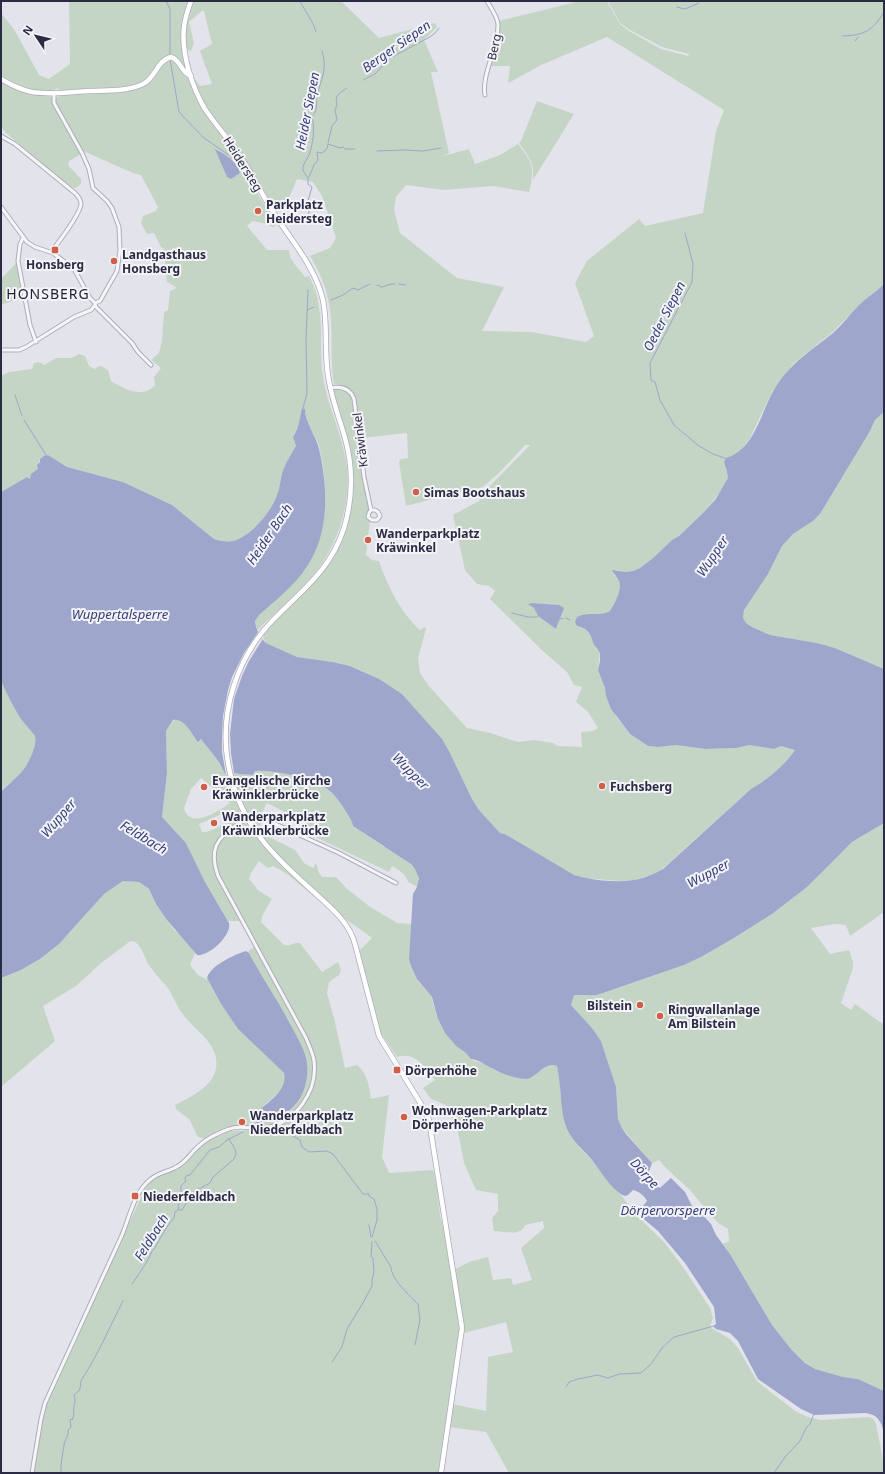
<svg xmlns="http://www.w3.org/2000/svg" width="885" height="1474" font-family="'Noto Sans',sans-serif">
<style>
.green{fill:#c4d5c5;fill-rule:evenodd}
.water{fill:#9ea6cb}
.pier{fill:#e3e4eb}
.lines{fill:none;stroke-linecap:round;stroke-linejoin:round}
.stream{stroke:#9ea6cb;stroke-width:1}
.street-casing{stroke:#acadb9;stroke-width:5}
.secondary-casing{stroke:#acadb9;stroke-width:6}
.street{stroke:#f6f6f9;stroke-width:3}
.secondary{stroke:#fff;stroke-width:4.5}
.poi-dot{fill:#cf5f49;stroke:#f3f3f8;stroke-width:1.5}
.labels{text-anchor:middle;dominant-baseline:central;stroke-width:4;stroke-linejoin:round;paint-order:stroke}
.street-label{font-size:12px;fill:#2b2c44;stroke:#f3f3f8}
.poi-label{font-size:12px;font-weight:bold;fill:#2b2c44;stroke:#f3f3f8;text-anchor:start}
.water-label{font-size:13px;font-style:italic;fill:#343d78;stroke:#f3f3f8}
.quarter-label{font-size:14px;letter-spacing:1px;fill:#1d1d35;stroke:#f3f3f8}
</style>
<rect width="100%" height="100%" fill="#e3e4eb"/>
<!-- green -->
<path class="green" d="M69,1H341L379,38L435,23L437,27L424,40L438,72H431L449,153L419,168L443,156L469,149L475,164L500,155L518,144C533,163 535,168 529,192L493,186L444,190L406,185L396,197L394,210L400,233L457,278L504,287L482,331L532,332L586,342L594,336L575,283L587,261L639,219L645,226L703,213L716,131L724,110L607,37L541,65L514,80L508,83L510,66H491L499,21L580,1H607L617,19L621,25L629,31L661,49L688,56L689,54L662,47L630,30L620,23L608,1H884V284L857,307L834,331L794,363L772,392L750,438L741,450L724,462L727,472L728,478L723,487L708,508L679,536L672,540L653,558L640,568L633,571L626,572L615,570L614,575C616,577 619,580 620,583C622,591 613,604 610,611L599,615L592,614L577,626C590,629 590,634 594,645L597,647L600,653L598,670L605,688L606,696L616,717L630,734L648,746L658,747L676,745L705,749L737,748L749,745L774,749L781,746L795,750C783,767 768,779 751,789L662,869L652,875L634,880L619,881L586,878L573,875L505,834L500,833L479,810L472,799L450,753L423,718L402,694L364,672L350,666L333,662L297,657L266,643L261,634L328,562L347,517L350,465L330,388L342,387L353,395L371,510L368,515L370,520L366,555L372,560L379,561C387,585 401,613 420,630L425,627L426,629L418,658L420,673L428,685L467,728L490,733L518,742L534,740L553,743L558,746L582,747L581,732L592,731L598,728L588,712L576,702L582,687L574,685L567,672L544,652L490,599L495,591L489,586L477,584L465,570L453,515L479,501L482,494L530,445H525L501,471L483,487L467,490L406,506L399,462L401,459L408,458L407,433L360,438C359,429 358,401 353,394C349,387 342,385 334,384C329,355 335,322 327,295C324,281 317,268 310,256L330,248L336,238L322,196L313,182L297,179L288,200L276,211L211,115L202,100L193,77L200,86L212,84L200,51L212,44L204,11H202L189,22L194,43L191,51L185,49L191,76L173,58L162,62L172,58L187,76L199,102L244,164C251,186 265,206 278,224L273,227L263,223L252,221L247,226L248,227L267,250H289C289,261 299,268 305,277L309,276C314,286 318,296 319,308C323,330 319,354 323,377C327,404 340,429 345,456C354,498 339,544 312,577C296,596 275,612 258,630L255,625V621L259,615L272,604L305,569C329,533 329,487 319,446C315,433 305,423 305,409L302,408L301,419L293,437L296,446C292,453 287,460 284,468C280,476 281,486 278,495C272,511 250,537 233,541C227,542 220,541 214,539L172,505L123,482L67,467L48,455L40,459L38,469L30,479L27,477L1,492V376L9,372L32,369L34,363L40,362L44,365L56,358H71L79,354L85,356L89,366L95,369L99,366H101L108,370L111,381C124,389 142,399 155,385L154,377L161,368L151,360L159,353L162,341L164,312L168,310L170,291L175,289L176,287L167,282L164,249L161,247L154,233L147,234L141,223L143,216L156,211L158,207L141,175L133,173L83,151L55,104V100L61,93L134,87L59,90L58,88C48,94 28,90 18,86C12,84 6,80 1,77V13L14,29L39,75L49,79L70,64ZM216,149L230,158L238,167L227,177ZM532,603L559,605L561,616L556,629L538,616L534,608L529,604Z
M1,80L11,86L50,95L56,108L81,154L69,161L68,165L81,179V184L77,187L74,188L67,184L5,132L1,126Z
M537,101L574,114L533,180C534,162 529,157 519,143L521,141Z
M17,262L24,294L20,298L1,305V279Z
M884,412V669L835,648L817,643L770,635L752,627L746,623L743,618L744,610L768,574L782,546L793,534L813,521L820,514L870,431L875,420Z
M1,681C7,694 13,707 21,719C24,723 33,733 35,736C36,740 35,744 34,748C27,771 17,776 1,792Z
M176,719C185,720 193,734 198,741L201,739L219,762L225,774L235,773L239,774L252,775L255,771C265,770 275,772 286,774C314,780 329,783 345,810C348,815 352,820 353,826L384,847H388L409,862L415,869L419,876L417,887L408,882C406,874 399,870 392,866L389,872L305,832L306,829L303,821L267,803L259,818L262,820L260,825L262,827L261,833L295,850L304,863L313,868L316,863L319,873L322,877H336L346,888L369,906L397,923L412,924L409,959L411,966L419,982L431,996L438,1019L445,1033L456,1046L466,1053L472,1060L532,1078C540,1071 545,1064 557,1066L560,1077V1094L580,1148L591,1159L613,1187L622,1196L635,1214L665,1243L685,1270L710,1308L713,1318L710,1327L730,1339L738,1348L757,1381L773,1394L797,1412L808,1417L821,1420L869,1417L873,1419L876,1424L884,1465L883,1473H509L486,1432L449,1427L442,1473H34L44,1412L48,1400L82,1323L143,1193L153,1178L177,1168L207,1141L228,1131L259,1130L283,1124L300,1111V1108L283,1122L263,1128L237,1127L207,1140L197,1136L190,1120L176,1109L175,1105C189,1098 214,1086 216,1068C220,1043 194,1031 182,1013C176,1005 173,995 167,987C162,981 156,975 151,968C144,960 143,945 133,941L129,942L100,964L76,986L43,1006L55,1041L1,1087V978L21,970L40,959L59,944L104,894L123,881L139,882L149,889L156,904L167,920L175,931L185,939L195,953L190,965L198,975L208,980L221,1004L238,1029L284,1073C288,1090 273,1095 265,1105C261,1110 259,1117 256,1123L254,1124L261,1123L278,1117L290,1110L296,1104L302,1093L307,1071L305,1055L299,1042L289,1021L258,971L248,951L256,946L242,921H228L205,882L186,843L162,817L167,773L166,731L172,722ZM201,778L230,803C220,810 190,831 184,808L191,789ZM222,814L229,818L237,815L239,819L233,823C223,821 213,833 202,832L199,824ZM259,861L268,868L273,866C290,874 302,887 317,899C335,913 354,924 372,938L359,951L379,1030L397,1057C415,1051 425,1067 435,1080L423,1088L431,1099L446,1105L458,1132L464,1163L476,1190L498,1194V1211L492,1218L494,1231C504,1231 521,1237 525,1225L543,1221L544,1228L521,1248L532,1280L513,1285L511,1278L493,1280L488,1257L469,1262L454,1270L440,1216L437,1188L433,1170L389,1173L382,1157L389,1095L371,1099C369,1086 368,1074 357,1065L345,1068L334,1018L327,993L329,982L339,975L341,970L338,962L322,972L300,943C294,942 290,947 284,945L261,922L263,914L272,899L258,890L249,879L251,873ZM506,1322L513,1352L488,1357L486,1411L452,1404L464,1333Z
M884,823V912L850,936L846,925L835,924L811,928L830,954L849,950L853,962V968L841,1003L851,1010L855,1004L883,1024L884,1023V1391L858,1379L843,1377L815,1369L805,1363L791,1349L772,1325L730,1254L723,1244L729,1241L728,1229L717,1222L689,1189L666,1168L659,1160L652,1163L622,1128L618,1119L616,1088L601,1041L592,1028L571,1005L573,995H597L684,965L701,957L734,938L772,914L807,887L830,863L852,842Z"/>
<!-- water -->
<path class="water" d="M215,149C225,154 238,162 240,173L231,179L227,177Z
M884,284V412L875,420L870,431L820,514L813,521L793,534L782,546L768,574L744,610L743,618L746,623L752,627L770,635L817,643L835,648L884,669V823L852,842L807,887L772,914L734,938L701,957L684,965L597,995H574L571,1005L592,1028L601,1041L616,1087L618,1119L622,1128L626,1134L652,1163L649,1171L645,1176C647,1181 656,1184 660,1188L671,1178L685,1192L693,1208L699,1211L711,1224L716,1235L730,1254L772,1325L791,1349L805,1363L815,1369L843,1377L858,1379L884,1391V1433C881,1421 878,1415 866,1413L814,1415L801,1409L758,1379L738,1341L730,1333L716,1329L713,1326L716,1324L714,1307L685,1263L658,1231L639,1215V1211L647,1201C645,1196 638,1191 633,1190L628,1195L625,1196C613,1192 600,1170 592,1160C584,1150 572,1141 567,1129C559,1109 562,1087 557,1066C543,1062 537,1078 527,1079C517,1079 502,1074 494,1069C486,1066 480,1060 471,1059L466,1053L456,1046L445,1033L438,1019L432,997L417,979L411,966L409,959L413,894L417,887L419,878L415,869L411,864L353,826C352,820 348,815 345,810C329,783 314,780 286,774C275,772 265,770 255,771L253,775L239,774L235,773L225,774L219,762L201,739L198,742C192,734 184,717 173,720L166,731L167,773L162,817L186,843L205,882L229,923C232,935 209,957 197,955L167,920L156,904L149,889L139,882L123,881L104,894L59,944L40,959L21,970L1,978V792C17,776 27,771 34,748C35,744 36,740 35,736C33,733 24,723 21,719C13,707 7,694 1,681V492L27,477L30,479L31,474L38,469L37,465L40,462V459L44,456L48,455L67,467L123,482L172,505L214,539C220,541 227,542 233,541C250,537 272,511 277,495C281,486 280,476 284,468C287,460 292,453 296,446L293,437C299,428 300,418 302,408L305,409C305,423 316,435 319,449C328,488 330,533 306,568C294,586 275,601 259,615L255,621C255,628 261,638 266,643L297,657L333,662L350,666L379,679L402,694L442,739L450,753L472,799L479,810L500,833L505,834L574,875C592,880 614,883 633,880C643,879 654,874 663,869L751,789C768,779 783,767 795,750L781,746L774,749L749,745L737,748L705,749L676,745L658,747L648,746L630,734L611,709L606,696L605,688L598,670L600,661V653L597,648L594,645C590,634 590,629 577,626L575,622L577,617C588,611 599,617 610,611C614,604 623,589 619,581C617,577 614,574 612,570L626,572L633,571L640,568L653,558L672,540L679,536L704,512L715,500L728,478L727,472L724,462L726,458C757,448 761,408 777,385C793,361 812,350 833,333C842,325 849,315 858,306C866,298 876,292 884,284Z
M532,603L559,605L564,608L556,629L538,616L534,608L528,604Z
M246,951L249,953C263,980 281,1005 295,1033C299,1041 304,1049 306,1058C310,1075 305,1097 291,1109C283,1115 273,1119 264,1122C261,1123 258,1123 255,1125L253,1124L256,1123L254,1118L256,1114C266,1102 288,1092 284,1073L238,1029L221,1004L207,978C211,965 234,955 246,951Z"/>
<!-- pier -->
<path class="pier" d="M260,629L264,637L249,661L242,676L234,699L230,734L231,753L234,773L226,775L222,752V737L223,716L228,690L232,677L244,653Z"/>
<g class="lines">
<!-- stream -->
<path class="stream" d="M166,1L170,9V55
M300,1C305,12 313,20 316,32
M677,7L685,9L699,3
M843,36C865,35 872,31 884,12
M855,41L858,37
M170,59L179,112L204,138L233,158L242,169
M363,80L375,74L390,58L430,37L435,33L439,28
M328,143L332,126L337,120L335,110L337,105C334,95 340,93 347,88
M377,151L404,150L423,151L441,148
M309,177L314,165L318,160L317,152L322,153L327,149L328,144L340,148L343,147L345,149H355
M307,220L309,212L308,201L312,187L308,184V178C306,175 302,171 303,167C304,163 307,159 309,155C313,144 315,129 312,117C319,108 315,105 317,96C321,77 328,72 322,51
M685,233L693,264L692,282L650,363L651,380L655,382L660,400L674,425L699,446L713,454L727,459
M399,284L405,285
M377,285L382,287L391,284H395
M331,300L343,295L353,288L358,290L370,284
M307,310L314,307
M15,395L22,416
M303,408L307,393L306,340L308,290
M24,420L46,455
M512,613L528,617H538
M559,618L563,619
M566,618L570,620
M293,1136L300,1140L302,1147L309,1152L327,1151L333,1154L363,1194H369V1196L374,1199L377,1209V1220L372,1237
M179,1210H182L193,1192L210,1183L213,1177L234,1159L236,1154L235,1149L229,1139
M369,1225L371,1237
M375,1241L391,1267C391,1279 410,1296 418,1304L420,1320L415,1345
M132,1284C137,1277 150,1258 152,1251L155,1248C159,1240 168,1224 174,1218L175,1212L179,1209L178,1206L180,1202L179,1200L181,1191V1186L186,1181L185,1179L186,1176L190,1175L210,1150L219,1147L227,1140L243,1132
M332,1362L342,1347L347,1329L364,1301L372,1286V1280L374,1272L373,1258L371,1257L372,1242
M566,1387L569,1382L578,1379L598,1375L608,1378L619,1374L641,1373L651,1364L662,1348L674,1337L714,1326
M61,1473C60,1466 63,1453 64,1445C65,1439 69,1436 68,1430L71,1427L70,1420L71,1419L72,1420L74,1415C72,1407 77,1402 74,1395C76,1393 80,1391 80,1388C81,1385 80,1382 82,1379C98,1355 110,1326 123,1301
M774,1473L785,1457L800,1441L806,1428L810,1424L814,1414"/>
<defs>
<path id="street" d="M54,93V103L82,153L89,169L93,188L107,201L112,208L119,227L120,250L117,271L100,301L95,303
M485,95C481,75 499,46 498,24C497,16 491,8 487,1
M1,136L15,144L75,193C78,196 81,199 81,204C80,214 58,243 51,252
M1,207L27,242L35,247L53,253L74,269L90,298L95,303L96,307L132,343L138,352L151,365
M23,238L20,244L18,261L30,325L36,342
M1,350H19L26,347L74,317L91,310L95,305
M330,388C341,386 350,388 354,399L364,477L371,510L369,513L368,517L372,520H377L380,516L378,512L375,510H371
M32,1473L41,1419L45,1403C71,1347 96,1291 122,1235C130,1216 134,1192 151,1179C159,1172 169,1172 178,1166C187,1161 192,1151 200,1145C206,1139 220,1132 229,1129C240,1124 253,1130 265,1128C295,1123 318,1092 314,1061C313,1053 309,1046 306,1038L218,876C209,850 216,838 238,824C245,820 251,816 258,816L339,853L396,883"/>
<path id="secondary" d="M191,1C188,9 185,18 184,27C181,54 192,87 205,109C217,127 232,143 243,161C256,181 266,202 279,221C296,246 316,270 323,300C328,325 324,351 328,375C331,397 339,417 345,438C353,467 353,498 344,528C330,571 303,589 273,620C237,657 219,712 228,763C239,825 272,854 316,894C332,909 349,922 355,944L379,1036L421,1104L429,1120L462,1328L441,1473
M1,79C11,85 21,90 32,92C50,95 70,92 88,91C106,90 126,92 143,84C156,78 156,61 171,57C181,60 181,73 191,76"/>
</defs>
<!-- street casing -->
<use href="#street" class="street-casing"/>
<!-- secondary casing -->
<use href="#secondary" class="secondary-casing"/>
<!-- street -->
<use href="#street" class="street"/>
<!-- secondary -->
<use href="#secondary" class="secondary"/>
</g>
<!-- markers -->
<g class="poi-dot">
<circle cx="258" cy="211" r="4"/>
<rect x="51" y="246" width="8" height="8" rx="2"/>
<circle cx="114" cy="261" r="4"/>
<circle cx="416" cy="492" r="4"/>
<circle cx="368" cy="540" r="4"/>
<circle cx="602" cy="786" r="4"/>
<circle cx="204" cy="787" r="4"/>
<circle cx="214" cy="823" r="4"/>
<circle cx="640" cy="1005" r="4"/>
<circle cx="660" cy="1016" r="4"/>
<rect x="393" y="1066" width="8" height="8" rx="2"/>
<circle cx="404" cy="1117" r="4"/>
<circle cx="242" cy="1122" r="4"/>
<rect x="131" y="1192" width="8" height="8" rx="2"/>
</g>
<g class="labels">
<!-- street labels -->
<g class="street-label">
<text transform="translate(494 47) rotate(-78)">Berg</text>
<text transform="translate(243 164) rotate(58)">Heidersteg</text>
<text transform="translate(360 440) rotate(-97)">Kräwinkel</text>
</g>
<!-- poi labels -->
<g class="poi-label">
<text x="266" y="204">Parkplatz<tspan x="266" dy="14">Heidersteg</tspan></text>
<text x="122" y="254">Landgasthaus<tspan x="122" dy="14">Honsberg</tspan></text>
<text x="55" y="264" text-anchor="middle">Honsberg</text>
<text x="424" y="492">Simas Bootshaus</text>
<text x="376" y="533">Wanderparkplatz<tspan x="376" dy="14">Kräwinkel</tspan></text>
<text x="212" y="780">Evangelische Kirche<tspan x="212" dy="14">Kräwinklerbrücke</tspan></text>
<text x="610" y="786">Fuchsberg</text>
<text x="222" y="816">Wanderparkplatz<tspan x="222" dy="14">Kräwinklerbrücke</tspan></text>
<text x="632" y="1005" text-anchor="end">Bilstein</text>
<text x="668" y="1009">Ringwallanlage<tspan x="668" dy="14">Am Bilstein</tspan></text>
<text x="405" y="1070">Dörperhöhe</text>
<text x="412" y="1110">Wohnwagen-Parkplatz<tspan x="412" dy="14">Dörperhöhe</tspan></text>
<text x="250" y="1115">Wanderparkplatz<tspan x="250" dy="14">Niederfeldbach</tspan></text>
<text x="143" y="1196">Niederfeldbach</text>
</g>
<!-- water labels -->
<g class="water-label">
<text transform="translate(396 46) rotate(-35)">Berger Siepen</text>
<text transform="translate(307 111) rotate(-79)">Heider Siepen</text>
<text transform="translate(664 316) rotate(-63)">Oeder Siepen</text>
<text transform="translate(269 534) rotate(-56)">Heider Bach</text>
<text transform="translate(712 556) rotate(-56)">Wupper</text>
<text x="120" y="614">Wuppertalsperre</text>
<text transform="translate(411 771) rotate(45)">Wupper</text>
<text transform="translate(58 818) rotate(-49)">Wupper</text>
<text transform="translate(144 837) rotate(31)">Feldbach</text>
<text transform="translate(708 873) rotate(-28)">Wupper</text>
<text transform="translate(645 1173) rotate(48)">Dörpe</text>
<text x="668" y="1210">Dörpervorsperre</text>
<text transform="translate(151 1237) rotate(-58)">Feldbach</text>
</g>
<!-- quarter labels -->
<g class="quarter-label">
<text x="48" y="293">HONSBERG</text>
</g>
</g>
<!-- border -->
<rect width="885" height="1474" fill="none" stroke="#2b2c44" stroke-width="4"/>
<!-- north arrow -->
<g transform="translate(36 36) rotate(305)" stroke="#f3f3f8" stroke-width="3" paint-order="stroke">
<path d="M0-3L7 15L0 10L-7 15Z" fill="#2b2c44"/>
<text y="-6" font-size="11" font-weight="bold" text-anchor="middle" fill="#2b2c44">N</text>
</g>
</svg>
